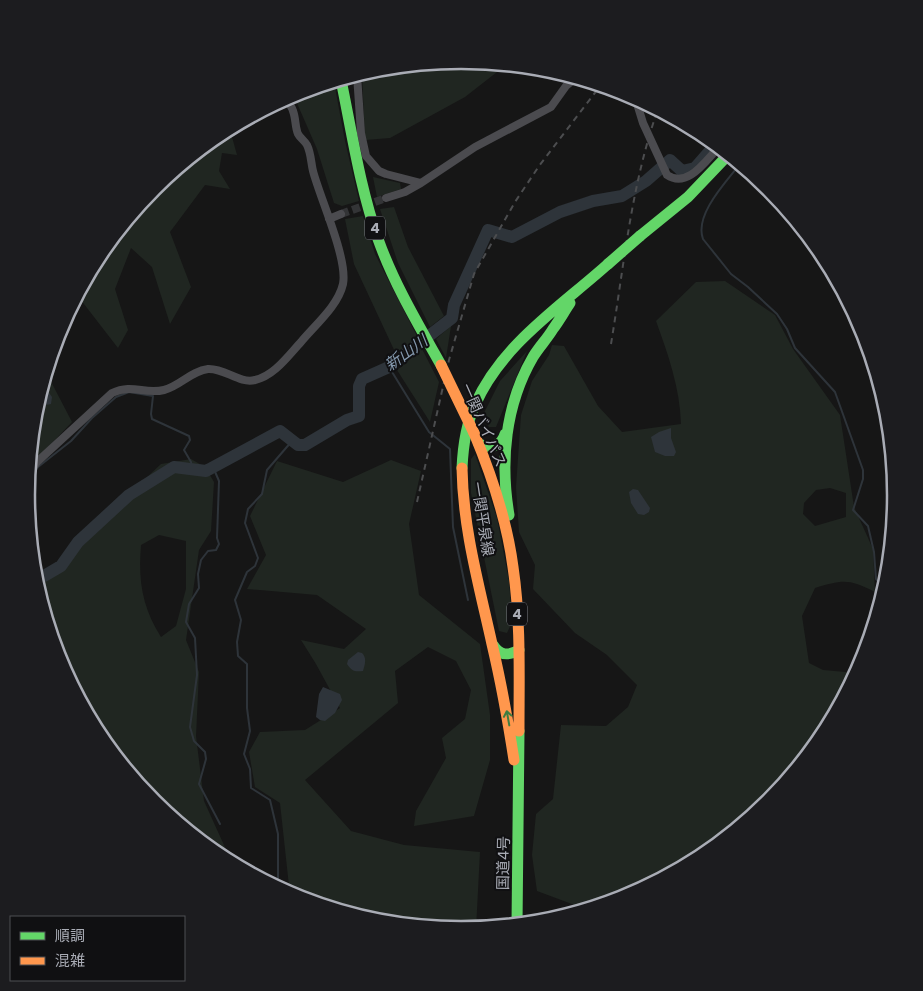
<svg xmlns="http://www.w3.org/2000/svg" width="923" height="991" font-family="Poppins,'Noto Sans JP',sans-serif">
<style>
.green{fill:#202621;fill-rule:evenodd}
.water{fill:#2e343a}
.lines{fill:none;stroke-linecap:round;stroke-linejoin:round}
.stream{stroke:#2e343a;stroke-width:2}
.river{stroke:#2e343a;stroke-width:12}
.street-tunnel{stroke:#333436;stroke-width:8;stroke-dasharray:8 4;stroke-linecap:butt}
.street{stroke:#4b4b4f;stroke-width:8}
.fast{stroke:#63d668;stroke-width:11}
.slow{stroke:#ff974d;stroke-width:11}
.rail{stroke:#4c4d4f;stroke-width:2;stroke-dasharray:6 5;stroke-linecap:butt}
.fast-bridge{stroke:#63d668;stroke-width:11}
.slow-bridge{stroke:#ff974d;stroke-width:11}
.oneway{stroke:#3e7d41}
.labels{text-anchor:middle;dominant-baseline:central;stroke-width:4;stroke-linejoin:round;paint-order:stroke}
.shield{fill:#101012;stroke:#7b7d84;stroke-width:1}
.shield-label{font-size:14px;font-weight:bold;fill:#a9acb5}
.street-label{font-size:15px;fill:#a9acb5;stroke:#101012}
.water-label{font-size:16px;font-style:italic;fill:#8498ad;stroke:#101012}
.rim{fill:none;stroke:#a9acb5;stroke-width:2.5}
</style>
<rect width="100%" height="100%" fill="#161616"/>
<!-- green -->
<path class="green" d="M462,60L506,65L465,97L390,138L365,140L362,73L377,69Z
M334,82L345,141L359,201L342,206L334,203L317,149L293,94Z
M222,132L232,137L237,155L222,153L219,171L230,189L205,185L170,232L191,287L170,324L152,267L131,248L115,289L128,330L118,348L77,295L100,253L154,188Z
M373,177L400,183L401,189L377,197Z
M394,207L408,247L444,316L430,327L398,263L380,209Z
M363,216L375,254L419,340L396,354L354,264L345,219Z
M725,281L775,315L793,349L840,415L854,507L873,549L875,592C850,579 843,579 815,588L802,616L809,663L823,670L856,673L857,675L823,738L769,803L703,858L628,898L588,910L537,891L532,855L536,814L553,799L561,725L606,726L628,707L637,685L607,655L575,633L533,589L535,565L519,532L516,487L521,415L532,381L549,355L552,345L564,346L598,406L622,432L681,424C680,388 668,354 656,321L696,282ZM830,488L846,493V517L815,526L803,514L804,503L816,490Z
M451,326L446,358L436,339Z
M422,349L439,382L430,422L397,370Z
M527,351L496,427H489L483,415L500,381Z
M46,372L72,422L34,462L30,461L35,410Z
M475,454L497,518L509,581L512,622L507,633L499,631L471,493V459Z
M191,459L205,467L214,482L211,531L199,550L186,640L199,672L196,736L204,801L233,865L219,857L154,803L99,737L59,662L35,581L55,574L76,541L130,499L145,479L161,464ZM159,535L186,541V589L176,626L161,637C142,607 138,580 141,545Z
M391,460L421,471L409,524L419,595L480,644L490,715V760L474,816L414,826L416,811L446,758L442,738L465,719L471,690L456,661L428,647L395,671L398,703L305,780L351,831L404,845L480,852L476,929L461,931L376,922L289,894V886L280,803L255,787L249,752L260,732L305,730L340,708L316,664L301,640L344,649L366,629L317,595L247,589L266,555L250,516L277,461L343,482Z"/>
<!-- water -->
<path class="water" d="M41,390H47L52,397L51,404L46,405L40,404L39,395Z
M671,428V438L676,452L674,456H665L655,452L651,437L659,432Z
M633,489L638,490L650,508L649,512L644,515L638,514L631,503L629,492Z
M358,652L362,653C367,658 365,664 363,671C354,672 352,671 347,664L348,660Z
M323,687L340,694L342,700L335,713L325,721L320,720L316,717L319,694Z"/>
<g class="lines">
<!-- stream -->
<path class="stream" d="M740,164C726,182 694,215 703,239L731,274L748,287L777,314L787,329L795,348L835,392L863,470V479L853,510L868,526L874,552L876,579L885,591
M389,367L429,432L450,449L453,527L468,600
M213,467L219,481L217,538L219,544L216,550L208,551L201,560L198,574L199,588L189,604L186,622L195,638L197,675L190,727L194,741L205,752L206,759L199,784L220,824
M27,483L38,467L71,441L92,418L116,397L129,392L153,396L151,414L152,419L189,436L190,440L184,450L191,462L192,470
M278,889V834L270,800L251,788L250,769L244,754L250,731L247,708V664L238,656L237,642L241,620L235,600L247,572L255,566L258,558L245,523L248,509L262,494L267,470L292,441"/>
<!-- river -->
<path class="river" d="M34,579L44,576L61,566L78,542L129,495L174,467L206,471L280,431L298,445H305L347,420L359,416V386L362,379L389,367L452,318L454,305L488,230L512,237L560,212L593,201L622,196L646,181L670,160L682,171L695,168L716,144"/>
<!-- street-tunnel -->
<path class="street-tunnel" d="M341,214L386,198"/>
<!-- street -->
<path class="street" d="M357,75L361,133L366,156L379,171L386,174L421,183L475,147L551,107L566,86L576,78
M635,97L643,123L667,175C688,189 706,160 719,147
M386,198L405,192L421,183
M329,219L341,214
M28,474L37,462L112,393C133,383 144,395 164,390C180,386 191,371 208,369C225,368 239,384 255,380C274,376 288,356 301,342C315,325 338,306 343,284C348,259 320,198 313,171C311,163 311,153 307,145C305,141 300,138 298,134C295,127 296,119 293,111C292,107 288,102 286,98"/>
<!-- fast -->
<path class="fast" d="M341,80C352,133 360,188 378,239C394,284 418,324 441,365
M640,236L688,197L729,154
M479,444C490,449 501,447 505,434
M462,468C463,447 466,424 475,405C502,344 560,307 608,264
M509,515C500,462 505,405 533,357C539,347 547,339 553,329C559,321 564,312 570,303
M493,645C500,656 508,656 519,650
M517,925L519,731"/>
<!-- slow -->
<path class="slow" d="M474,433C492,476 507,521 513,567C521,621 519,676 519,731
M462,468C463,529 479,585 492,644C501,682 508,721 514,760"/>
<!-- rail -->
<path class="rail" d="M611,344C624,266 631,185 658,109
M417,502L449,360L474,274L515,202L539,166L601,85"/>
<!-- fast-bridge -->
<path class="fast-bridge" d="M608,264L640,236"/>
<!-- slow-bridge -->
<path class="slow-bridge" d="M441,365L474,433"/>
</g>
<!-- one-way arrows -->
<defs><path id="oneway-shaft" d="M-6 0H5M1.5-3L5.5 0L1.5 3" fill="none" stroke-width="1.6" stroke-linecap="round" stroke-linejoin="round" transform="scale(1.25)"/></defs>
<use class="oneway" href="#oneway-shaft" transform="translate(508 718) rotate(-100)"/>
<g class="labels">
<!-- shield labels -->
<g class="shield">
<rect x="365" y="216.5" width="20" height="23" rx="4"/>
<rect x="507" y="602.5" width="20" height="23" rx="4"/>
</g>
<g class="shield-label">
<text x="375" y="228">4</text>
<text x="517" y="614">4</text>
</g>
<!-- street labels -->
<g class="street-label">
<text transform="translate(484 425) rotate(66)">一関バイパス</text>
<text transform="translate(483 519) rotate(81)">一関平泉線</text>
<text transform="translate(503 863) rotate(-89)">国道4号</text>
</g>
<!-- water labels -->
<g class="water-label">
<text transform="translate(406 353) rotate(-36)">新山川</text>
</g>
</g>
<!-- crop -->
<path d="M0 0H923V991H0ZM35 495a426 426 0 1 1 852 0a426 426 0 1 1-852 0Z" fill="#1c1c1f" fill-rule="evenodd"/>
<path class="rim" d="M35 495a426 426 0 1 1 852 0a426 426 0 1 1-852 0Z"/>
<!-- legend -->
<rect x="10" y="916" width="175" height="65" fill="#101012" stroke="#4d4e53"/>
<rect x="20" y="932" width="25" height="8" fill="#63d668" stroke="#4d4e53"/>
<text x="55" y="941" font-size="15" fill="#a9acb5">順調</text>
<rect x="20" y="957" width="25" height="8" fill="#ff974d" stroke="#4d4e53"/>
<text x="55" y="966" font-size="15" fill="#a9acb5">混雑</text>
</svg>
